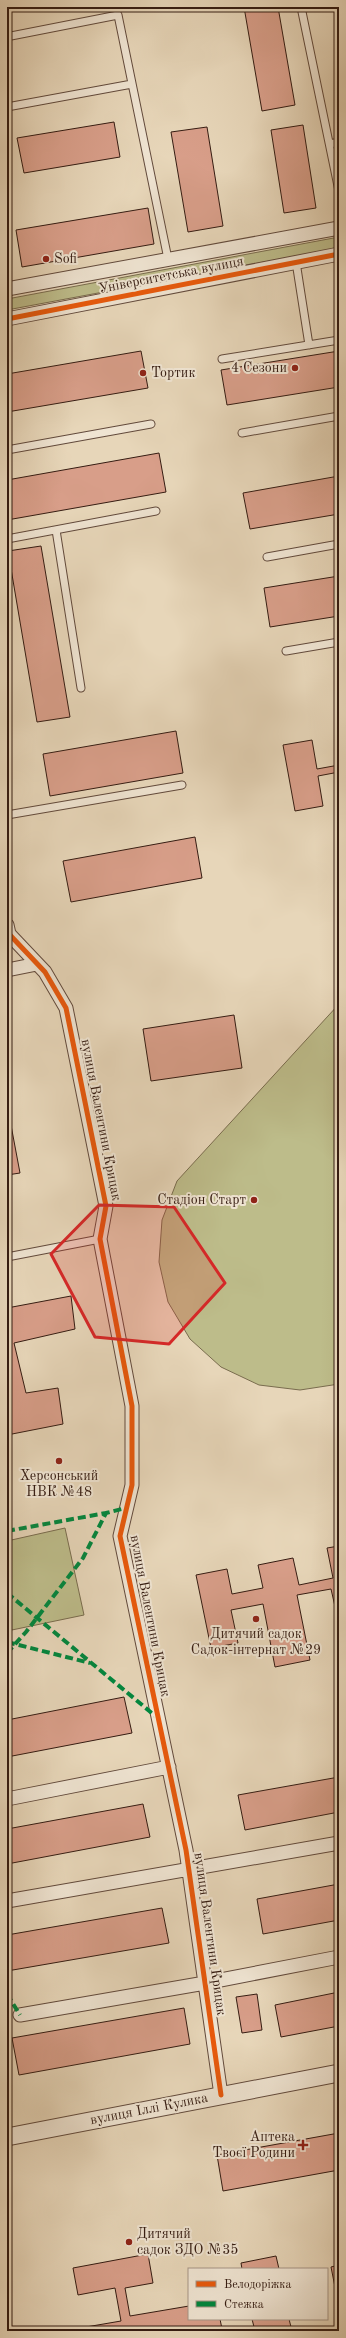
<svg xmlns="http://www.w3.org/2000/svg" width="346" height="2338" font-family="'Old Standard TT',serif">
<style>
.green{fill:#bdbc8a;stroke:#796c4e}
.building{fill:#d89e89;stroke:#351c12}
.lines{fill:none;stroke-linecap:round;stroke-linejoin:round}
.service-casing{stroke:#624a3c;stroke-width:9}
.minor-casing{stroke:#624a3c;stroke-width:15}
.tertiary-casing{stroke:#624a3c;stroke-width:19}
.service{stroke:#efe4d2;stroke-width:7}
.minor{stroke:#efe4d2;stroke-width:13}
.tertiary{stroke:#efe4d2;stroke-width:17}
.quiet{stroke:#00873e;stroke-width:4;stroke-dasharray:8 4;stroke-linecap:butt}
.cycleway-casing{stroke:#efe4d2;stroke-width:8}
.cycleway{stroke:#e8590c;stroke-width:5}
.marked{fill:#d62828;fill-opacity:0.2;stroke:#d62828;stroke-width:3;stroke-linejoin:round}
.poi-dot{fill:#8f2418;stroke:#efe4d2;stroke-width:1.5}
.labels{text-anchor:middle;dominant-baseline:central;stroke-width:4;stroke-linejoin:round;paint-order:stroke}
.poi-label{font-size:14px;fill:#351c12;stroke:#efe4d2;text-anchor:start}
.street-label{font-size:14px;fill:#351c12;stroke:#efe4d2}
</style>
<rect width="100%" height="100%" fill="#e7d6b9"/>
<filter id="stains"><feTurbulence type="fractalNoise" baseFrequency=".005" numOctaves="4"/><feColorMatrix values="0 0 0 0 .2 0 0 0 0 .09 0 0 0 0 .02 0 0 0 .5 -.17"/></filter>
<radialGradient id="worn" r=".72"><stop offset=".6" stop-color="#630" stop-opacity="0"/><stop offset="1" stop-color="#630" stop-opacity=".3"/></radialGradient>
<!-- green -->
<path class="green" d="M339,237V248L7,310V299Z
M339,1004V1384L300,1390L259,1385L221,1367L190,1339L168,1302L159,1262L162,1220L177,1181Z
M65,1528L84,1615L7,1631V1541Z"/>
<!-- building -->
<path class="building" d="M244,7H278L295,105L262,111Z
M114,122L120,157L24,173L17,138Z
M303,125L316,208L284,213L271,130Z
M207,127L223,226L188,232L171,132Z
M148,208L154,244L22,267L16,230Z
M141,351L148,388L7,412V374Z
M339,351V387L227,405L221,370Z
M159,453L166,492L7,520V480Z
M339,476V514L250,529L243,493Z
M41,546L70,717L37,722L8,551Z
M339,576V616L270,627L264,588Z
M176,731L183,773L50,796L43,754Z
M312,740L317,769L339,765V772L318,776L323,806L295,811L283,745Z
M195,837L202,878L71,902L63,861Z
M234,1015L242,1068L151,1081L143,1029Z
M7,1104L20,1173L7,1175Z
M71,1296L75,1329L14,1343L26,1393L58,1388L63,1424L7,1435V1308Z
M339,1546V1624L331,1589L297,1595L310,1660L275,1667L263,1604L231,1610L238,1643L211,1648L196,1575L227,1569L232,1594L263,1588L258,1565L293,1558L299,1585L333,1578L327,1548Z
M124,1697L132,1733L7,1757V1720Z
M339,1777V1812L245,1830L238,1795Z
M143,1804L150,1837L7,1864V1829Z
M339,1884V1920L263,1934L257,1899Z
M162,1908L169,1943L7,1971V1935Z
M339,1992V2026L281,2037L275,2005Z
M257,1994L262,2030L242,2033L236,1997Z
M184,2008L190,2044L19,2075L12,2038Z
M339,2133V2170L223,2191L217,2155Z
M148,2254L153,2283L125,2288L130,2316L189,2306V2319H220L222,2329L211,2331H87L86,2327L121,2321L115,2288L78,2295L73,2268Z
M276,2256L279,2269H242L241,2263Z
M339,2265V2307L331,2267Z
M252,2319H289L292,2331H255Z"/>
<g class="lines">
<defs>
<path id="service" d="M301,7L339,191
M11,36L118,15L168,259
M7,107L132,84
M330,144L339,142
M296,262L309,345
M222,359L339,340
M242,433L339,416
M7,450L151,424
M56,530L81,688
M7,539L156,511
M267,557L339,544
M286,651L339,642
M7,815L182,785
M7,1257L100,1239"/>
<path id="minor" d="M7,289L339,228
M7,319L339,254
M7,925L9,934L45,972L66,1008L106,1206L100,1239L132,1406V1485L120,1536L186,1850L221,2095
M7,970L37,964
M7,1799L169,1767
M7,1901L339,1843
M20,2015L205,1983L339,1957"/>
<path id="tertiary" d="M7,2137L339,2073"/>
</defs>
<!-- service casing -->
<use href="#service" class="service-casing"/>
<!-- minor casing -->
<use href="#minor" class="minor-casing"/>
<!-- tertiary casing -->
<use href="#tertiary" class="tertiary-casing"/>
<!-- service -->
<use href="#service" class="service"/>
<!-- minor -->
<use href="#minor" class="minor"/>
<!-- tertiary -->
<use href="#tertiary" class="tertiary"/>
<!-- quiet -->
<path class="quiet" d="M7,1531L106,1513
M7,1593L159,1719
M7,1642L90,1663
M7,1653L26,1632L83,1558L106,1513L126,1508
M7,1994L20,2015"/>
<defs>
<path id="cycleway" d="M7,319L339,254
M7,925L9,934L45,972L66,1008L106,1206L100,1239L132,1406V1485L120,1536L186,1850L221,2095"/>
</defs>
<!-- cycleway casing -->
<use href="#cycleway" class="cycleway-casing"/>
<!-- cycleway -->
<use href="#cycleway" class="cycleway"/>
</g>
<!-- marked area -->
<path class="marked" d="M99,1205L174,1207L225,1283L169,1344L95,1337L51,1254Z"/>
<!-- markers -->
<g class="poi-dot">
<circle cx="46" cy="259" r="4"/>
<circle cx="295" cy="368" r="4"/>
<circle cx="143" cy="373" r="4"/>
<circle cx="254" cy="1200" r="4"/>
<circle cx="59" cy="1461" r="4"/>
<circle cx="256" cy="1619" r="4"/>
<path d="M301 2139h4v4h4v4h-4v4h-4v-4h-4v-4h4z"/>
<circle cx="129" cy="2242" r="4"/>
</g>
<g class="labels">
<!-- poi labels -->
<g class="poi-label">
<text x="54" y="259">Sofi</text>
<text x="287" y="368" text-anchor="end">4 Сезони</text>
<text x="151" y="373">Тортик</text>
<text x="246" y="1200" text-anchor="end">Стадіон Старт</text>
<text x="59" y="1476" text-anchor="middle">Херсонський<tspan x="59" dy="16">НВК №48</tspan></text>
<text x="256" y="1634" text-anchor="middle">Дитячий садок<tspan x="256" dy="16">Садок-інтернат №29</tspan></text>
<text x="295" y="2137" text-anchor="end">Аптека<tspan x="295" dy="16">Твоєї Родини</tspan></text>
<text x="137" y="2234">Дитячий<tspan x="137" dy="16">садок ЗДО №35</tspan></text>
</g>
<!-- street labels -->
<g class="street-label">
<text transform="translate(171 275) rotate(-11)">Університетська вулиця</text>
<text transform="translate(101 1120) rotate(79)">вулиця Валентини Крицак</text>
<text transform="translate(150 1616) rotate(79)">вулиця Валентини Крицак</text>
<text transform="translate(210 1934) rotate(82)">вулиця Валентини Крицак</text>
<text transform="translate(149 2109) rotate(-11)">вулиця Іллі Кулика</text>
</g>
</g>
<!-- margin -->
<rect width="346" height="2338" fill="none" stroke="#e7d6b9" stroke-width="24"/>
<rect x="8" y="8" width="330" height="2322" fill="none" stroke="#351c12" stroke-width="2"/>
<rect x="12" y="12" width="322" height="2314" fill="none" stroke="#351c12"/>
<!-- legend -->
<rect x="188" y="2268" width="140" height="52" fill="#efe4d2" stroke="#a59485"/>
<rect x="196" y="2281" width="20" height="6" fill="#e8590c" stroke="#a59485"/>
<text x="224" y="2288" font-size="12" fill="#351c12">Велодоріжка</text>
<rect x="196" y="2301" width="20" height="6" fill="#00873e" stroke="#a59485"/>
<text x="224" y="2308" font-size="12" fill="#351c12">Стежка</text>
<rect width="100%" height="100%" filter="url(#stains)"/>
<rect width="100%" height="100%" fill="url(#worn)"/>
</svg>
